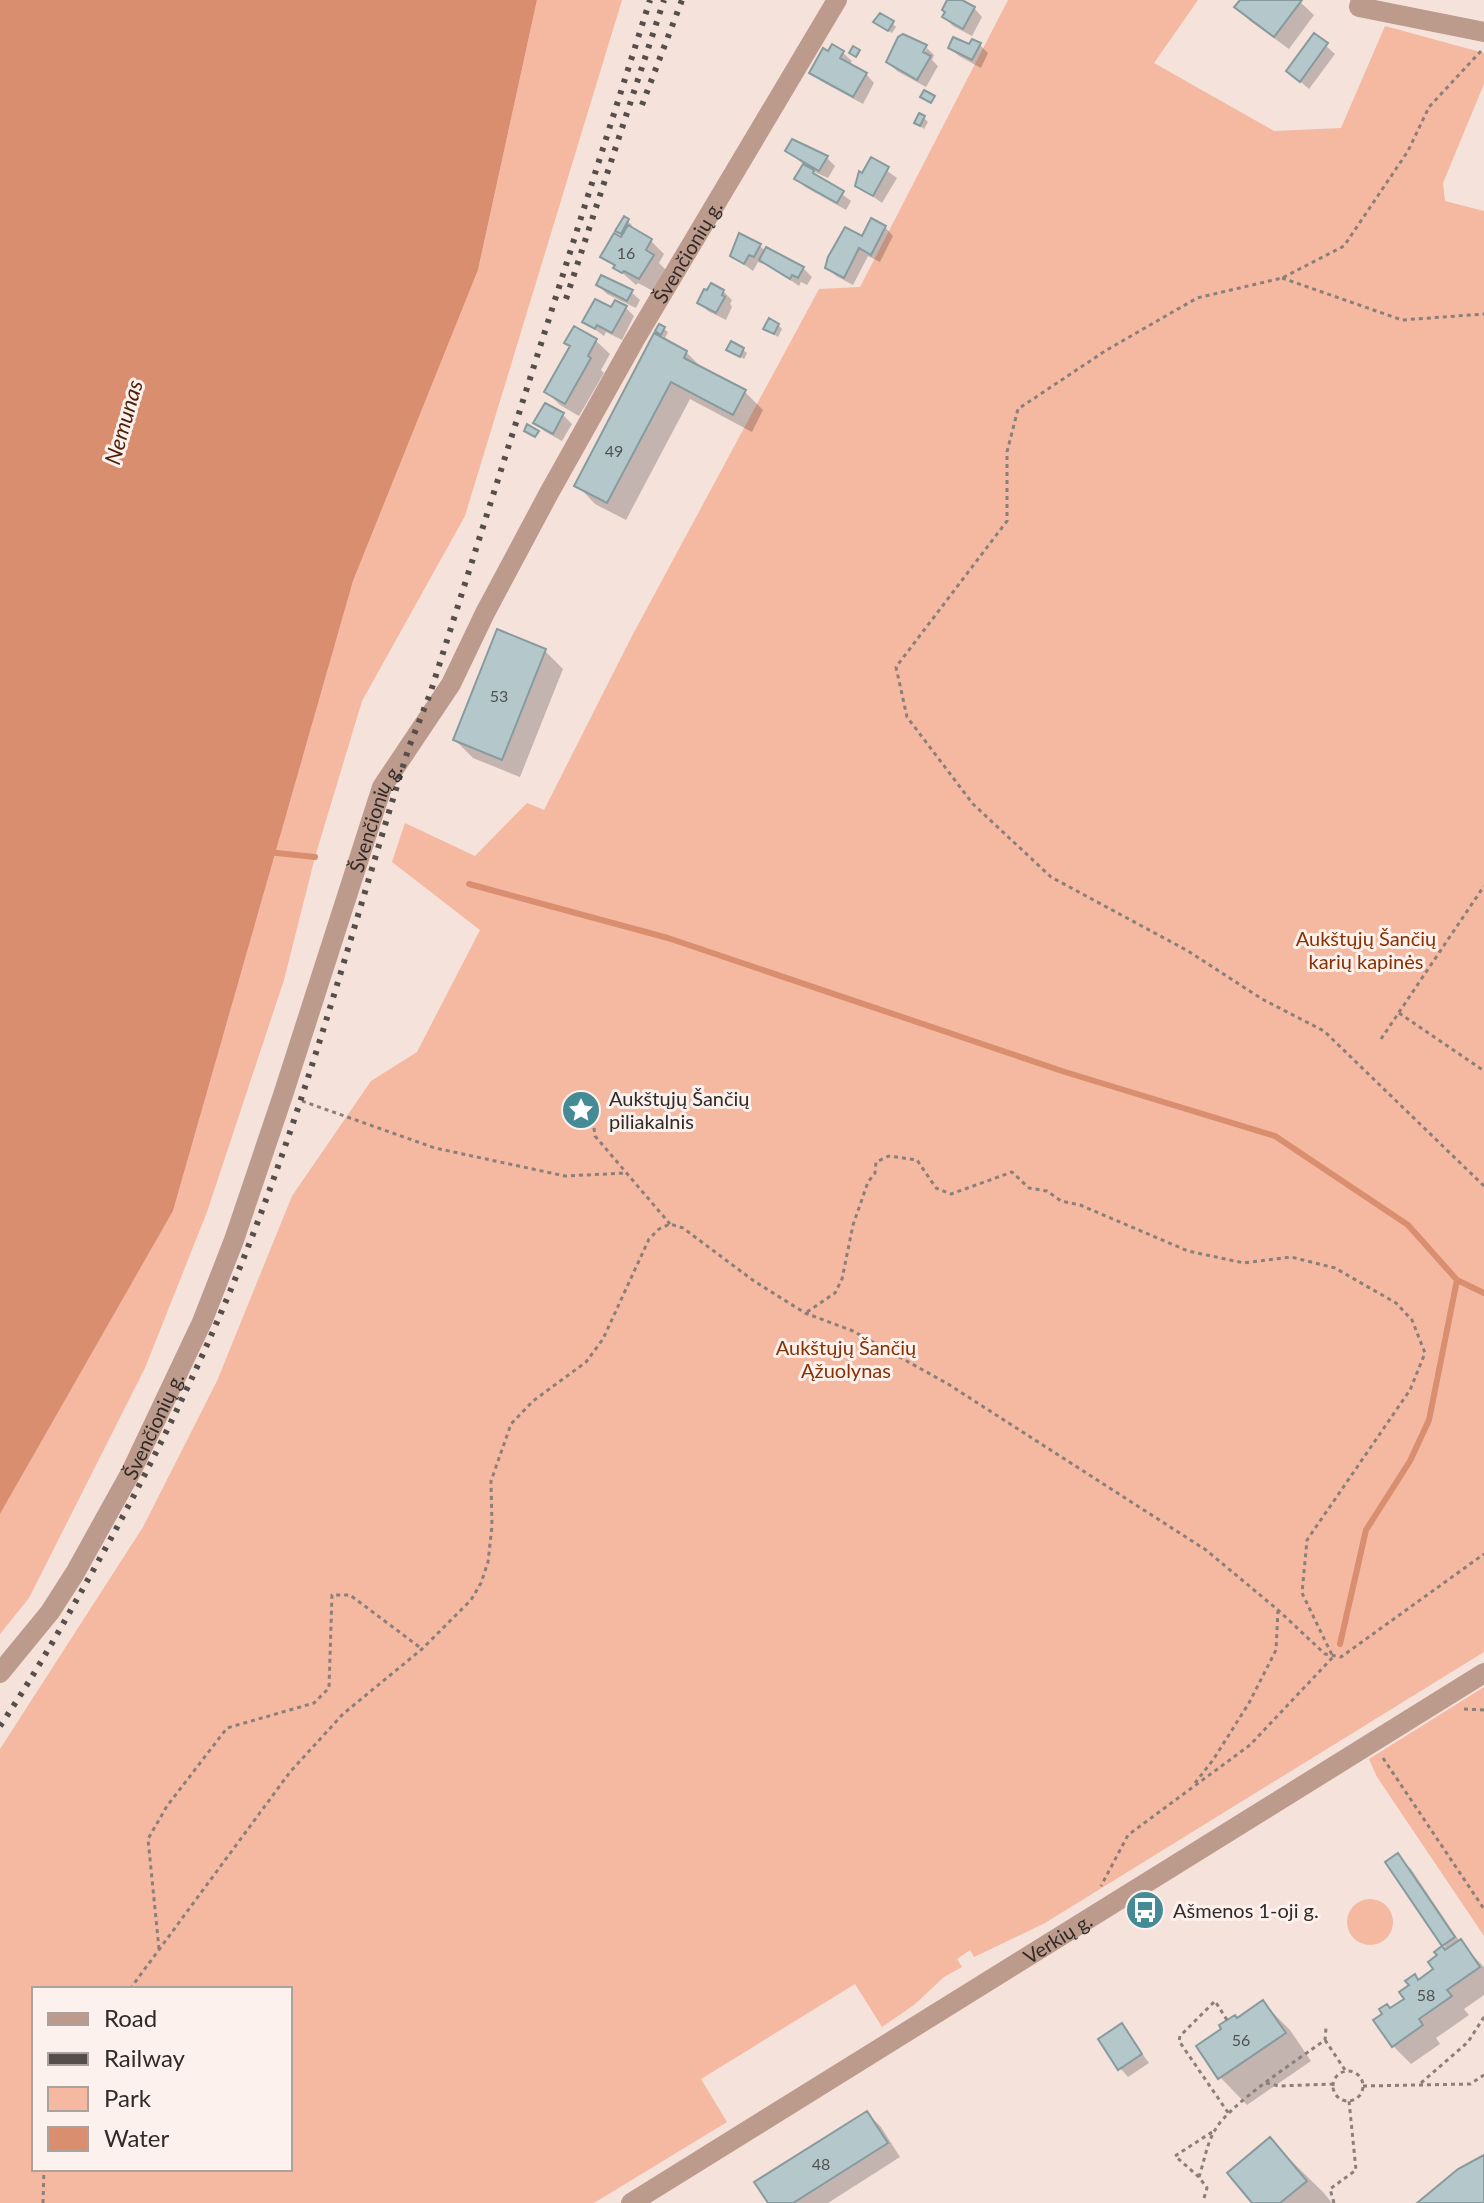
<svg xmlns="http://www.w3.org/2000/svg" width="1484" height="2203" font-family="Lato,sans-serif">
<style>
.green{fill:#f5b9a2;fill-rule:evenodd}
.water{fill:#d98e70}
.shadow{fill:#0003}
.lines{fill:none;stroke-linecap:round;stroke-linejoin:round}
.stream{stroke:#d98e70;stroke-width:6}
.building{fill:#b4c8cb;stroke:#879b9e;stroke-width:2}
.path{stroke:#8b7f7a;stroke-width:3;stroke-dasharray:4 4;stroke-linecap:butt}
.minor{stroke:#bc9a8c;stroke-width:20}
.rail{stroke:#564e4a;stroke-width:6;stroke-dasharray:4 8;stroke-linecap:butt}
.labels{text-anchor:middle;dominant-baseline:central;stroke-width:6;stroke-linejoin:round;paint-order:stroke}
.number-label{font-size:16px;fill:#525251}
.street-label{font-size:20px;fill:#312b28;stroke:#fcf1ed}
.park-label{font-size:20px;fill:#893000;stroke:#fcf1ed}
.poi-label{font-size:20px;fill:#312b28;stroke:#fcf1ed;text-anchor:start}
.water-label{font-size:22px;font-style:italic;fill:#4e1e09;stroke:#fcf1ed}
</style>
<rect width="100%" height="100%" fill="#f5e2db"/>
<!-- green -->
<path class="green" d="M537,0H622L465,516L362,701L315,857L284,980L207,1212L145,1368L29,1598L0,1634V1514L173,1211L353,581L478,270Z
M1008,0H1198L1154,63L1274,131L1341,128L1385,26L1484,53V84L1443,183L1445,201L1484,211V1652L1045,1923L974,1957L970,1950L957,1959L962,1967L944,1977L914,2005L882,2027L855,1984L701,2079L727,2122L594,2203H0V1749L143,1527L217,1381L292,1196L371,1081L417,1052L480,930L392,862L405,823L475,856L527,803L544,810L632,636L819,289L860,287ZM34,1989H290V2169H34Z
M1484,1687V1936L1377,1777L1369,1759Z
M1347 1922a23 23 0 1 1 46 0a23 23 0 1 1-46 0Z"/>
<!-- water -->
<path class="water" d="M0,0H537L478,270L353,581L173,1211L0,1514Z"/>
<!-- shadow -->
<path class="shadow" d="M949,0H958L974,8L982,17L972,36L953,26L944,17Z
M1242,0H1298L1314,15L1289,49L1250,21L1237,7Z
M892,23L896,27L892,33L880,26Z
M903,36L926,47H923L920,61L927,48L934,55L932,60L938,66L926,87L897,71L888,62Z
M1315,36L1335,54L1309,89L1288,71Z
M980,45L988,53L981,68L959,56L950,48Z
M843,53L852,61L849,65L866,74L874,83L863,104L821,81L812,72Z
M924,118L928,122L924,129L916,123Z
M788,151L827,158L835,166L828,178L810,170L851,201L846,210L805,187L797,178L804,165Z
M872,160L897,178L882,203L857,185Z
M625,219L632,225L630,229L651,241L664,254L659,263L666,270L653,291L638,283L636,285L603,256L621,240L624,236L618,231Z
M885,227L893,236L880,262L868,256L853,285L836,276L827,268L863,239Z
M759,245L766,252L803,268L812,277L807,285L801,282L799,286L764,262L763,264L758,262L753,271L732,256Z
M598,285L631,292L640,300L636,308L607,294Z
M723,291L732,300L730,304L732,307L726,320L708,311L699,302Z
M626,308L634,316L622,340L606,332L604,336L585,322L612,310Z
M778,325L782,329L778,337L766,329Z
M660,326L668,332L665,338L657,331Z
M575,328L596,341L610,354L601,370L604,373L579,416L560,405L546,391L571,347Z
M728,350H743L747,353L744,359Z
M686,352L705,371L745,392L763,410L752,432L690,399L626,520L595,504L577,485Z
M545,405L563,415L572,424L562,441L544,431L536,423Z
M545,651L563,669L520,777L473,758L455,740Z
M1398,1856L1411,1869L1460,1942L1484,1967V1995L1464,2009L1469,2015L1436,2038L1440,2044L1411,2064L1393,2046L1391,2010L1407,1999L1419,1981L1436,1970L1439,1956L1437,1952L1445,1947Z
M1263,2003L1290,2030L1311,2061L1247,2105L1220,2077L1237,2020Z
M1122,2026L1149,2063L1128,2077L1120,2068Z
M867,2113L881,2127L900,2157L828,2203H770Z
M1270,2140L1323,2192L1332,2203H1255Z"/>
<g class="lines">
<!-- stream -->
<path class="stream" d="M267,852L315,857
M469,884L668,938L1065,1072L1275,1136L1408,1225L1457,1280L1484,1293
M1340,1644L1366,1530L1410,1461L1429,1420L1457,1280"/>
</g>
<!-- building -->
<path class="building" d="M947,0H962L975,7L963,29L942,17L945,12L942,10Z
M1240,0H1302L1274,37L1234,7Z
M880,13L894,21L888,31L873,22Z
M1314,33L1328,43L1300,82L1286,71Z
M903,34L927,45L923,52L931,56L917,80L886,62L898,37Z
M953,37L969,44L972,39L981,43L972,60L948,48Z
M832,44L844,51L840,58L867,73L853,97L809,73L823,48L828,51Z
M853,46L860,50L856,57L849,53Z
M924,90L935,96L931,103L920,97Z
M919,113L925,116L920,126L914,123Z
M792,139L828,156L819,171L785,151Z
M871,157L889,167L873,196L855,186L859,171L862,173Z
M803,164L814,170L813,173L844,191L837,203L794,179Z
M624,216L629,219L621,234L615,231Z
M871,218L886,226L871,255L859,248L844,278L825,268L828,257L845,227L862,236Z
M628,225L652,239L646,250L654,255L639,279L624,271L622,273L613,268L615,265L600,257L614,233L621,237Z
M739,233L761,244L754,257L749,255L744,264L730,256Z
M766,247L804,267L798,278L792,275L790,279L759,260Z
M601,275L633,290L627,301L596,285Z
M711,283L724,290L722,295L725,297L716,313L697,303L704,289L707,290Z
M595,299L611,307L615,300L627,306L612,333L597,325L595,329L582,322Z
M769,318L779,324L774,334L763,329Z
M659,324L665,327L661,335L655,331Z
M574,326L597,339L588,356L591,358L565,404L544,392L570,346L564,343Z
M654,333L687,351L684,358L746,390L733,415L671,382L607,503L574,486Z
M731,341L744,348L740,357L726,350Z
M545,403L564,413L553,434L533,423Z
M527,424L539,431L535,437L524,431Z
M497,629L546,649L502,760L453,740Z
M1398,1853L1455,1937L1442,1946L1385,1862Z
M1461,1939L1480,1967L1447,1990L1452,1996L1419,2019L1423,2025L1392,2047L1373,2020L1382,2014L1379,2009L1387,2004L1390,2008L1404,1999L1399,1992L1409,1985L1405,1981L1415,1974L1418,1980L1433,1969L1428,1962L1437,1955L1434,1952L1442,1946L1445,1950Z
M1263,2000L1286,2033L1218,2079L1196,2046L1221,2029L1219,2025L1235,2015L1237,2018Z
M1122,2023L1142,2054L1118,2070L1098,2039Z
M867,2111L888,2143L793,2203H768L754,2182Z
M1270,2137L1307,2181L1280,2203H1252L1227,2173Z
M1484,2155V2203H1417L1458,2169Z"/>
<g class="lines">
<!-- path -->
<path class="path" d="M1481,51L1429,107L1408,151L1344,246L1282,278L1197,298L1105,351L1018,409L1007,452V521L896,667L907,717L973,804L1051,877L1188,951L1262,999L1324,1031L1484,1186
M1282,278L1402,320L1484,314
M1399,1013L1484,1071
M1381,1039L1484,886
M302,1101L435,1148L565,1176L626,1173
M593,1120L595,1136L670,1224
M807,1312L835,1293L842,1279L853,1225L868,1182L875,1173L876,1162L889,1156L917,1160L936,1188L951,1194L1012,1172L1029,1188L1047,1191L1061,1201L1080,1205L1188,1251L1244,1263L1291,1257L1335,1268L1396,1303L1412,1320L1425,1353L1410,1390L1307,1540L1302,1593L1333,1657L1250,1745L1128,1835L1101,1886
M1464,1709L1484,1710
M1383,1758L1484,1909
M1195,1783L1213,1760L1249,1703L1276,1650L1278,1610
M159,1949L148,1839L167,1806L227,1728L314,1703L329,1688L332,1595H350L422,1649
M130,1989L290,1772L343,1714L422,1649L471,1600L481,1583L488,1562L492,1526L491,1481L511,1424L533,1401L586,1362L603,1339L649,1239L659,1229L670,1224L683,1228L754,1281L805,1313L853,1331L948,1384L1206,1550L1278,1610L1325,1654L1341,1657L1484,1554
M1227,2020L1215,2001L1180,2036L1179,2041L1229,2114
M1325,2040L1345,2070
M1333 2086a15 15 0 1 1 30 0a15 15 0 1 1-30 0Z
M1266,2083L1279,2086L1333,2084
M1421,2083L1468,2042L1484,2017
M1363,2086L1470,2084L1484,2075
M1199,2177C1204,2162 1207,2143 1215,2130C1229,2104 1299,2059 1325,2040L1326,2028
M1204,2198L1207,2188L1199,2177L1175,2156L1212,2132
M43,2203L44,2169
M1334,2203L1330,2189L1356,2170L1349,2101"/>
<!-- minor -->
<g class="minor">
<path d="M1361,0L1359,7L1484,32"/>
<path id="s1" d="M0,1673L50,1612L75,1573L131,1472L202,1322L234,1240L283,1095L382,787L451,684L485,613L549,493L634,341L837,0"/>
<path id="s2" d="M631,2203L1484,1673"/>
</g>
<!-- rail -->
<path class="rail" d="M642,105L682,0
M566,299L664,0
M0,1726C33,1678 62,1626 90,1576C159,1454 219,1328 267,1197C321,1050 362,897 409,747L430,694L650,0"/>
</g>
<!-- icons -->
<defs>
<symbol id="sight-disc" viewBox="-11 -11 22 22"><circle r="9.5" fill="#458b95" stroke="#fcf1ed"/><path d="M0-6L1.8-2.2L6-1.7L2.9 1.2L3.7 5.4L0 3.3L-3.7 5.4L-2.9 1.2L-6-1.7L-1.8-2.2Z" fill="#fff"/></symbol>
<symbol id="bus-disc" viewBox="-11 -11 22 22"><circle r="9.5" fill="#458b95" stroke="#fcf1ed"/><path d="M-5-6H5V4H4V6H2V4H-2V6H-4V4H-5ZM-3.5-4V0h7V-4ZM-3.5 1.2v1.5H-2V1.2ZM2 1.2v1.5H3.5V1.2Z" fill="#fff"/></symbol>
</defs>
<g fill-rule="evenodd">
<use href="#sight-disc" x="559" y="1088" width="44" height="44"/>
<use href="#bus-disc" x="1123" y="1888" width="44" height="44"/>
</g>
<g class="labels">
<!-- number labels -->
<g class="number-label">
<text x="626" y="252">16</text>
<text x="614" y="450">49</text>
<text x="499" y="695">53</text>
<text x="1426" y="1994">58</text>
<text x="1241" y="2039">56</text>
<text x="821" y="2163">48</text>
</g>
<!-- street labels -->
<g class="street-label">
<text stroke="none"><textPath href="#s1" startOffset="1588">Švenčionių g.</textPath></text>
<text stroke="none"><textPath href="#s1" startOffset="940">Švenčionių g.</textPath></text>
<text stroke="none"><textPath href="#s1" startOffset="292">Švenčionių g.</textPath></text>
<text stroke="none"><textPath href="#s2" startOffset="502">Verkių g.</textPath></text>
</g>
<!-- park labels -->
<g class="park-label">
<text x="1366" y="938">Aukštųjų Šančių<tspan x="1366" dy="23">karių kapinės</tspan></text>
<text x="846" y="1347">Aukštųjų Šančių<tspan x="846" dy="23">Ąžuolynas</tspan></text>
</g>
<!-- poi labels -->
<g class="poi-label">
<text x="609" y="1098">Aukštųjų Šančių<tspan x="609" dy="23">piliakalnis</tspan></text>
<text x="1173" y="1910">Ašmenos 1-oji g.</text>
</g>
<!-- water labels -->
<g class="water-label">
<text transform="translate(123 422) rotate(-74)">Nemunas</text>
</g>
</g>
<!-- legend -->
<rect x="32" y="1987" width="260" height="184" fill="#fcf1ed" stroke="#aba29e" stroke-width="2"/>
<rect x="48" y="2013" width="40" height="12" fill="#bc9a8c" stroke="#aba29e" stroke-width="2"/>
<text x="104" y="2027" font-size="24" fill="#312b28">Road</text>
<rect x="48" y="2053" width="40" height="12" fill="#564e4a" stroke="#aba29e" stroke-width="2"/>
<text x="104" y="2067" font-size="24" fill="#312b28">Railway</text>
<rect x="48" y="2087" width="40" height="24" fill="#f5b9a2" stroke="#aba29e" stroke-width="2"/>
<text x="104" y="2107" font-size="24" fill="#312b28">Park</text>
<rect x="48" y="2127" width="40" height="24" fill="#d98e70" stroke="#aba29e" stroke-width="2"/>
<text x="104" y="2147" font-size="24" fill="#312b28">Water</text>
</svg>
